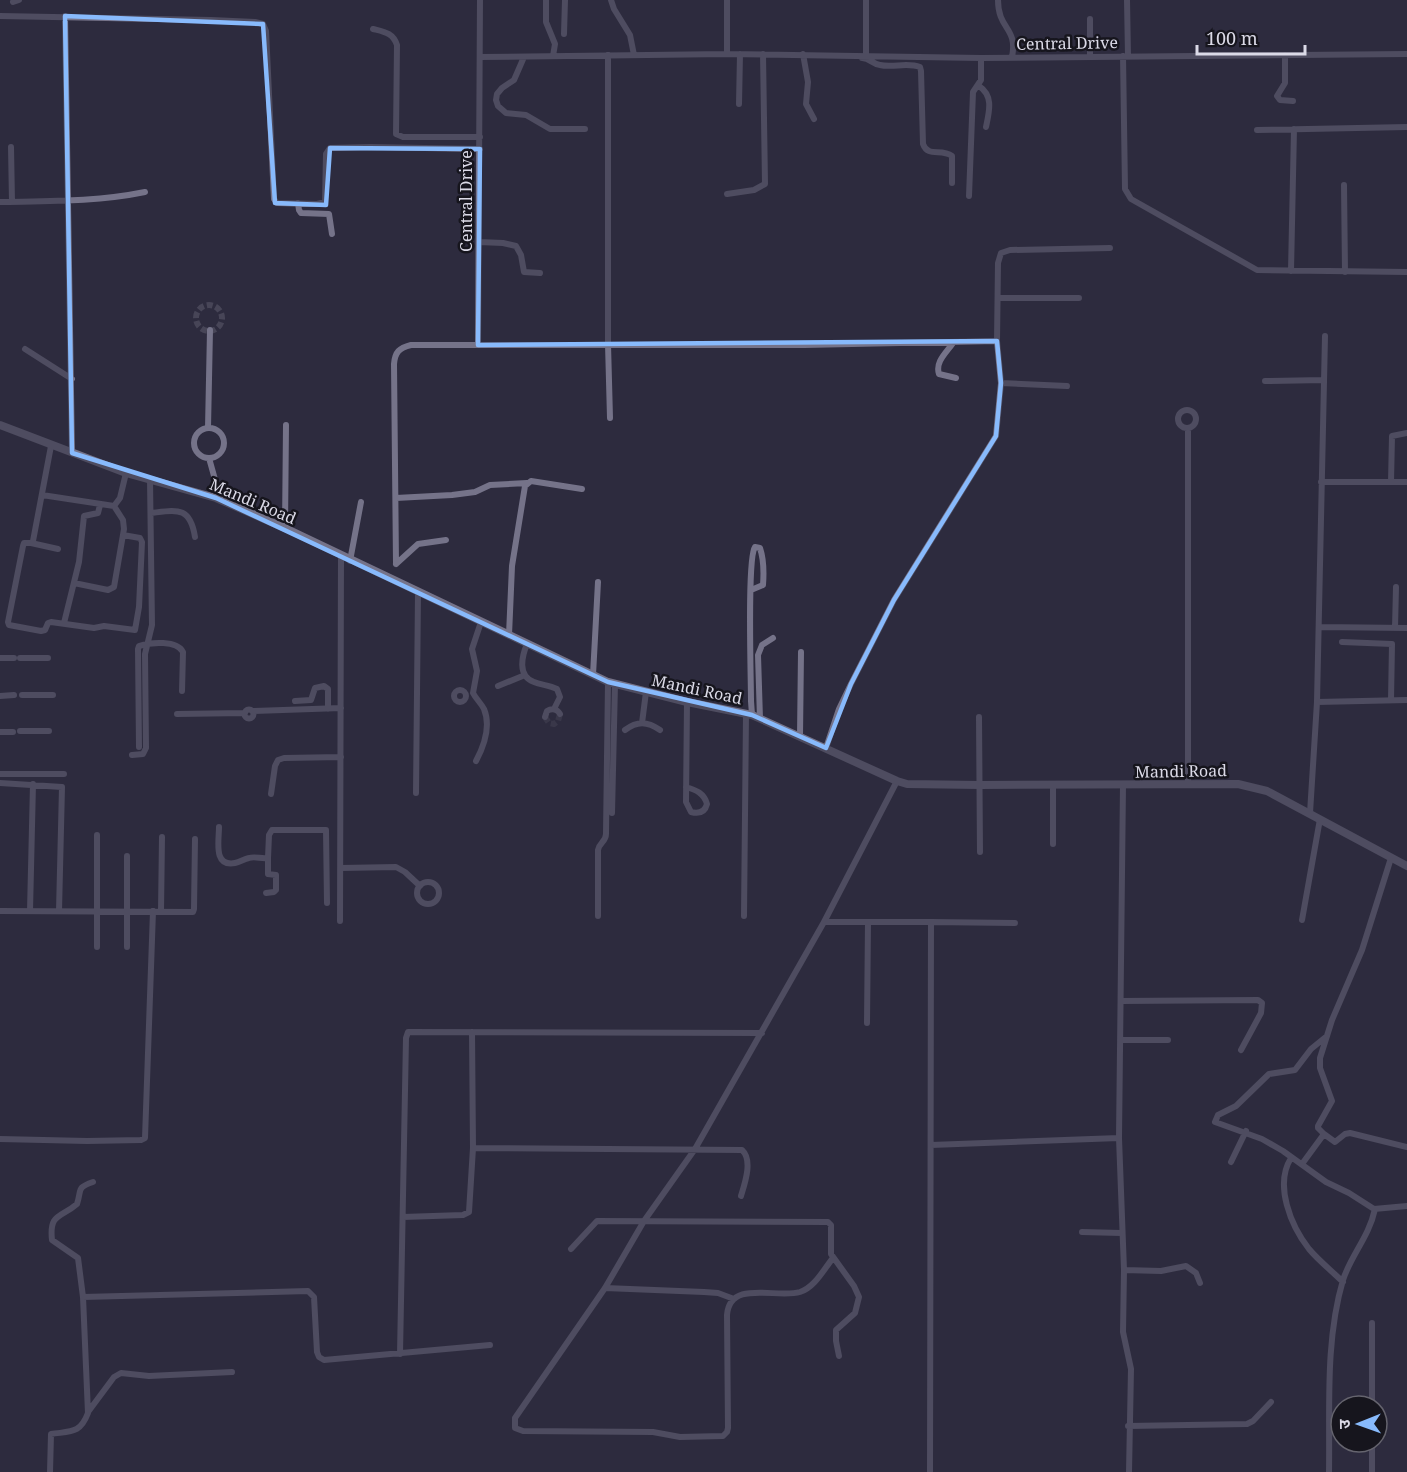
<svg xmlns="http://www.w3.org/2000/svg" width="1407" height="1472" font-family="'Noto Serif','Noto Sans Devanagari',serif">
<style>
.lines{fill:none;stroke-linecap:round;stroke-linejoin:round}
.minor-tunnel{stroke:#474557;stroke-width:6;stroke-dasharray:6 3;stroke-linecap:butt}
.minor{stroke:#757389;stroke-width:6}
.tertiary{stroke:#757389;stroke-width:8}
.marked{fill:none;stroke:#88bafc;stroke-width:4.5;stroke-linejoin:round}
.labels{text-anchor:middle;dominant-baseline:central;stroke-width:5;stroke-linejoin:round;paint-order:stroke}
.street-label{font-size:16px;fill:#dbdae7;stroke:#16151d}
</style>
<rect width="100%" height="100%" fill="#2d2b3e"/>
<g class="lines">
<!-- minor-tunnel -->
<path class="minor-tunnel" d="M196 318a13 13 0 1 1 26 0a13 13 0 1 1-26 0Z
M545,717L549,723L554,724L558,721L560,714"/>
<!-- minor -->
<path class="minor" d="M546,0V22L555,44L553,56
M611,0L614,9L630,35L634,55
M998,0C998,30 1018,27 1012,57
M1127,0L1128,56
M13,2L19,0
M0,16L211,20L255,22L263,24L266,31L274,199L277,203L317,204L325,202L326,154L330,148L370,147L480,149
M65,16L72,453
M1090,19V56
M373,29C385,32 393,33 397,45L396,134L403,137H480
M564,34L565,0
M727,54V0
M803,54L808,82L806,104L814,119
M608,55V344L610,418
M866,55V0
M1285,55V83L1277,96L1280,100L1293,101
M1123,56L1125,189L1131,199L1257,270L1407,272
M480,57L727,54L981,58L1407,54
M524,57L514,80L502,88L497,94L496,100L498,106L506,113L526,115L550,129H585
M862,58C870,58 872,64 880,65C893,68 907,62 920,67L921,71L923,144C928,158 941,148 952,156V183
M979,86C994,96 989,112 986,127
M739,104L740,54
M1257,130L1407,127
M11,147L12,202
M1344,185L1345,272
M727,194L754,190L765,184L763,54
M969,196L973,92L981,80V58
M0,202C49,201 96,202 145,192
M298,203L299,210L301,213L329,214L332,234
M479,242L503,243L516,246L521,255L524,272L540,273
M1291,271L1294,129
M998,298H1079
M953,343C946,353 935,362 939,374L956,378
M478,345L480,0
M25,349L72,379
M1265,381L1324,380
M1001,383L1067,386
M1178 419a9 9 0 1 1 18 0a9 9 0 1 1-18 0Z
M208,428L210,330
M194 443a15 15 0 1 1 30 0a15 15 0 1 1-30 0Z
M51,446L33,541L31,543H24L23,546L8,622L9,625L41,631L45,630L48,623L51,622L94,628L104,626L135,630L139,607L142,542L140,538L123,535
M209,458L221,501
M1321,482H1407
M1391,482L1392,436L1407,433
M42,495L114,506L120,498L126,473
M396,498L452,495L475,492L490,485L527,483
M151,513C177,510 190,506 195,537
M285,528L286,425
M31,543L58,549
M350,561L361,502
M396,564L394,364C395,352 399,348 411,345H804L997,341
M396,564L418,544L446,540
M74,583L108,590L114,587L124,529L123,520L114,506
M751,590L763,585C764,572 764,560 760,548L755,547C747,558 751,678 751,701L752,715
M64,623L79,562L84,516L98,513L100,505
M1319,627L1407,628
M1395,628L1396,587
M509,635L512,566L525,486L531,481L582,489
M1342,642L1392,644L1391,700
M527,644C522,656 517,676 534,682C541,685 549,685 557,689L560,697L554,709
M0,658H14
M20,658H48
M593,675L598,582
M498,686L525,675
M454 696a6 6 0 1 1 12 0a6 6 0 1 1-12 0Z
M22,695H53
M0,696L14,695
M295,701L311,700L315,688L324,686L328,689V709
M1317,702L1407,700
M244.5 714a4.5 4.5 0 1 1 9 0a4.5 4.5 0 1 1-9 0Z
M253,711L341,708
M177,714L245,713
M545,717L547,711C552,708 557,709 560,714
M979,717L980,852
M760,719L758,655L762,645L773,638
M642,723L646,692
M625,730C637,721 647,721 660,730
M20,731H49
M0,732H13
M800,736L801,652
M139,747L138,649L139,646C151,642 177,640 183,652L182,691
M826,748L839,709L851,684L894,600L996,436L1001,383L997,341L998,263L1001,253L1010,250L1110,248
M132,755L143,754L146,748L145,654L152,625L150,480
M476,761C484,746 491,726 484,709C481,703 476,699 473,693L477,671L472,649L481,622
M0,774H64
M0,783L62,787L59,911
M1188,784V428
M1123,785L1119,1138L1124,1270L1123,1332L1131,1369L1129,1472
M686,787C696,790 704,793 707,804C705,812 699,814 691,812L686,802L687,702
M416,793L418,593
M271,794L275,766L278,760L284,758L341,757
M612,813L615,684
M1310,813L1317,702L1325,336
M219,827C219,841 213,867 235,863C240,862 244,859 249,858C255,856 261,859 268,858L269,835L272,830H326L327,903
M97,835V947
M1053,844V785
M127,856V947
M341,868L396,867L405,872L420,886
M417 893a11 11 0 1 1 22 0a11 11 0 1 1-22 0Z
M266,893L274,892L276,890V875L268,874V858
M0,911L193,912L194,909L195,839
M30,911L33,784
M161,911L162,837
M598,916V850C599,843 606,842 606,834L608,682
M744,916L746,714
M1302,920L1320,819
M340,921L341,556
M824,922H931L930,1472
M931,922L1015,923
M1121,1001L1258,1000L1262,1003L1261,1013L1241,1050
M867,1023L868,922
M1327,1036L1311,1049L1295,1070L1269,1074L1236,1106L1218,1115L1215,1122L1262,1139L1283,1151L1326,1182L1349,1193L1374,1209L1407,1206
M1120,1040H1168
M1324,1134L1335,1142L1345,1134L1350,1133L1407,1147
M0,1139L87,1141L141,1140L145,1138L153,911
M931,1145L1119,1138
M473,1148L742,1150C753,1160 745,1183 741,1196
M1291,1158C1274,1185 1291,1226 1309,1249C1319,1261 1332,1271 1343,1282
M1231,1162L1246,1131
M1302,1164L1324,1134L1318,1128V1126L1332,1101L1320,1068V1058L1332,1020L1362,950L1391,858
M403,1217L463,1215L469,1212L473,1148L472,1032
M1082,1232L1121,1233
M571,1249L597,1221L828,1222L831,1225V1254L854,1286L859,1297L855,1313L836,1330V1341L839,1356
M833,1258C824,1269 815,1287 800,1292C777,1299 730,1279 727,1315L728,1428L727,1432L723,1436L680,1437L653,1432L523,1431L515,1428V1418L605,1288L644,1221L695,1149L824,922L897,781
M1124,1270L1161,1271L1186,1266L1196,1273L1200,1283
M605,1288L704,1292L718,1293L734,1299
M83,1297L308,1291L314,1297L317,1352L319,1357L324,1360L490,1345
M1372,1323V1406
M400,1354L406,1038L408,1032L762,1033
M88,1412L114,1377L121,1373L149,1376L232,1372
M1128,1426L1247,1424L1253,1421L1271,1402
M1372,1442V1472
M50,1472L51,1434C71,1431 80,1434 88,1413L83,1297L78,1258L52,1240C49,1213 61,1218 77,1204C82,1189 76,1188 93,1182
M1329,1472C1330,1409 1325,1341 1343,1280C1351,1255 1369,1237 1375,1209"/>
<!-- tertiary -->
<path class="tertiary" d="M0,425L126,473L216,498L285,528L608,682L687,702L752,715L897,781L907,784L980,785L1238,784L1267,791L1407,866"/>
</g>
<!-- marked area -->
<path d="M0 0H1407V1472H0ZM65,16L263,24L275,203L326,205L330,148L480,149L478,345L997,341L1001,383L996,436L894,600L851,684L826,748L752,715L608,682L216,498L72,453Z" fill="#2d2b3e" fill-opacity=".55" fill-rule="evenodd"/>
<path class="marked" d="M65,16L263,24L275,203L326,205L330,148L480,149L478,345L997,341L1001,383L996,436L894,600L851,684L826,748L752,715L608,682L216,498L72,453Z"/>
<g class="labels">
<!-- street labels -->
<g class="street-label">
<text transform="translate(1067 43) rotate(-1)">Central Drive</text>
<text transform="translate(466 201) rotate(-90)">Central Drive</text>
<text transform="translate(253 501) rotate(23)">Mandi Road</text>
<text transform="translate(697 689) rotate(12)">Mandi Road</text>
<text transform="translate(1181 771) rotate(-1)">Mandi Road</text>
</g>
</g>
<!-- north arrow -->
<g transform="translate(1359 1424) rotate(269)"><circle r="28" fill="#16151d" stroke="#65646e" stroke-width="1.5"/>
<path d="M0-4.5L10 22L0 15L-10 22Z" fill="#88bafc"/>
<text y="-9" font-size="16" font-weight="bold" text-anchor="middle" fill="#dbdae7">उ</text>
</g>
<!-- scale -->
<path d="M1197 45v9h108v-9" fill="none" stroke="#dbdae7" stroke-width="3"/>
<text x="1206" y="45" font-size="18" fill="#dbdae7" stroke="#16151d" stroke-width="4.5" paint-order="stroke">100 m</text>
</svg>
